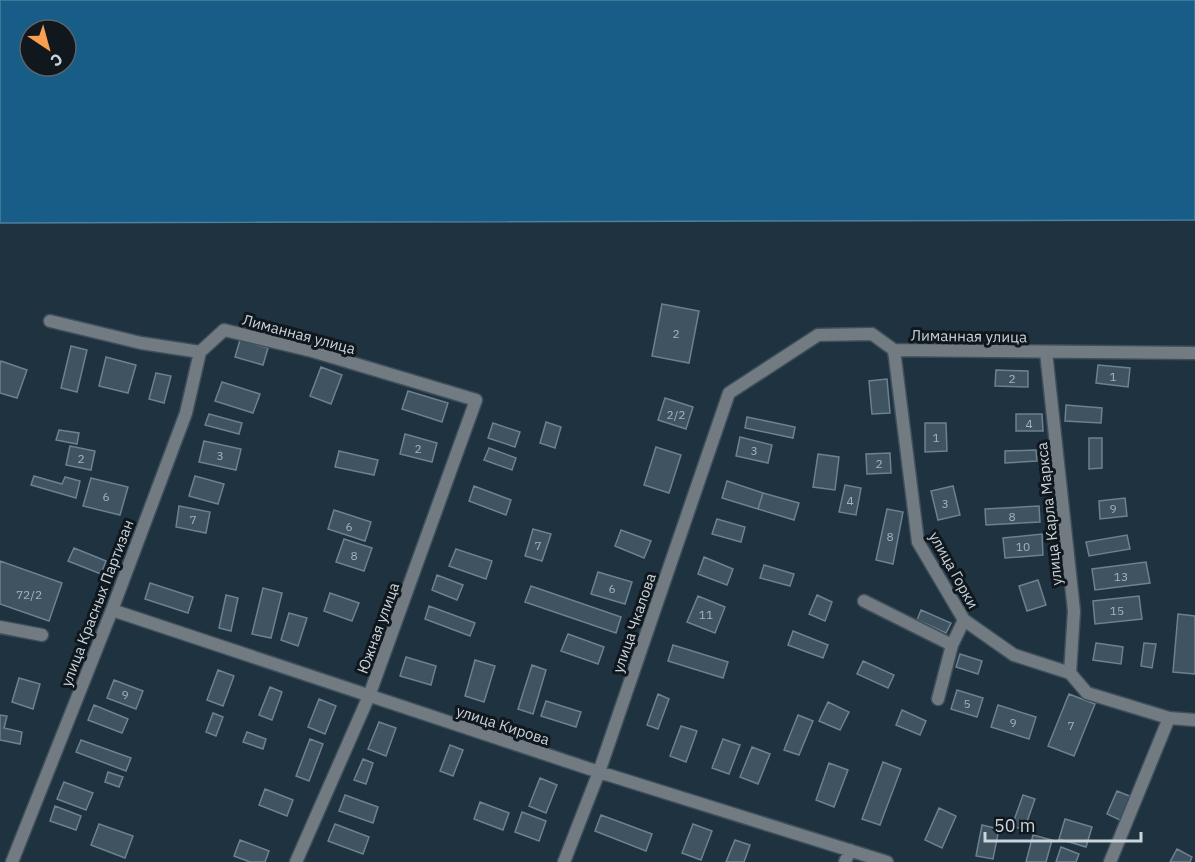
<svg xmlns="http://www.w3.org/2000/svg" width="1195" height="862" font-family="'IBM Plex Sans',sans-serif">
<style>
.water{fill:#175d87;stroke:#4c81a0;stroke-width:1.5;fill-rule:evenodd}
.building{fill:#3f5361;stroke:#6c8191;stroke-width:1.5}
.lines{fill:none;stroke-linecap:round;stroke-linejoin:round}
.service-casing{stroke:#3e4f5b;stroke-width:15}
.minor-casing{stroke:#3e4f5b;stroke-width:15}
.service{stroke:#727b82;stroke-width:12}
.minor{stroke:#727b82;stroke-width:12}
.labels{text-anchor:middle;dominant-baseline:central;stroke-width:6;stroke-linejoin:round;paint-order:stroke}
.number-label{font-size:12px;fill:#a6b4bd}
.street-label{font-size:15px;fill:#c9d4dc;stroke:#10181e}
</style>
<rect width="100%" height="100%" fill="#1f323f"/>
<!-- water -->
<path class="water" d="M0,0H1195V220L0,223ZM30,30H66V66H30Z"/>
<!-- building -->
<path class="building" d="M662,304L699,311L689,363L652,356Z
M240,340L268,348L263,365L235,357Z
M71,346L87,350L77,392L61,388Z
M106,357L136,365L128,393L99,386Z
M1,361L27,370L17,398L0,393V365Z
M1098,365L1130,368L1128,387L1096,383Z
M321,367L342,375L331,404L310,396Z
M996,370L1028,371V387L995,386Z
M156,373L171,376L164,403L149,399Z
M887,379L890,413L872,414L869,381Z
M222,382L260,394L253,413L215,401Z
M408,391L448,403L442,422L402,409Z
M665,398L693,407L686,429L658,420Z
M1066,405L1102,408L1101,423L1065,421Z
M209,414L242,423L239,434L205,425Z
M1016,414H1042L1043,431H1016Z
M747,417L795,427L793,438L745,428Z
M546,422L561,427L555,448L540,443Z
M493,423L520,432L515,447L488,438Z
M925,423H946L947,451L925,452Z
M59,430L79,433L77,444L56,440Z
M405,434L437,443L432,462L400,454Z
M740,437L772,445L768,463L736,456Z
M1089,438H1102V468L1089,469Z
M204,441L241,449L236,470L199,462Z
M70,446L95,451L91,470L66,465Z
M656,447L681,455L669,493L644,485Z
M489,448L516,458L512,470L484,460Z
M1036,450L1037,461L1005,463V451Z
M339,451L378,460L374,475L335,467Z
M890,453L891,473L867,474L866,454Z
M818,454L839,457L835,490L813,487Z
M34,476L62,484L65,477L80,481L76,498L31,485Z
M195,476L224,484L218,504L189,496Z
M91,478L128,487L120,515L83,506Z
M727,481L763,493L758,509L722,498Z
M845,485L861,488L856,515L839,512Z
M474,486L511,500L506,515L469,501Z
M953,486L960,515L938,520L931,491Z
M763,493L799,503L794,520L758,509Z
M1125,498L1127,516L1100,519L1099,501Z
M179,506L210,512L206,533L176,527Z
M1039,506L1040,522L986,525L985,509Z
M887,509L903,512L893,564L876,560Z
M334,510L371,522L365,541L328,529Z
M717,519L745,527L741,542L712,534Z
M533,529L551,534L542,561L525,556Z
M621,530L651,541L644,558L615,546Z
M1042,534L1043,555L1005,558L1003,538Z
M1127,535L1130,549L1089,556L1086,542Z
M344,539L372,548L364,571L336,562Z
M74,548L106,561L101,574L68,561Z
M456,549L492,561L486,579L449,566Z
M704,557L733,569L727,585L698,574Z
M0,561L62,583L49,621L0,604Z
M1146,562L1150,583L1095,590L1092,569Z
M764,565L794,574L790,586L760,578Z
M598,572L632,582L625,604L591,594Z
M437,575L463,585L457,600L432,590Z
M1038,580L1046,605L1027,611L1019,586Z
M150,583L193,597L188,613L145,599Z
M531,586L621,617L616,633L525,602Z
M263,588L282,593L271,638L252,634Z
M330,593L359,603L352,621L324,611Z
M226,595L238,598L231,631L219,628Z
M817,595L832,602L825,621L809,614Z
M698,596L725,607L715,633L687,622Z
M1139,596L1142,619L1095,624L1093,601Z
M429,606L475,623L470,636L425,619Z
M921,610L951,623L946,633L917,620Z
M289,613L307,618L298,646L281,640Z
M1178,614L1195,616V674L1173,672Z
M793,631L828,645L823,658L788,645Z
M568,634L604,647L598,664L561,651Z
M1096,643L1123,647L1121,664L1093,660Z
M1144,643L1156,644L1152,668L1141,666Z
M673,645L728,662L723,678L668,661Z
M960,654L982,661L978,674L956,667Z
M406,657L436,666L431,685L400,676Z
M475,660L495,666L484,702L465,696Z
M863,661L894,675L888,688L857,674Z
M532,665L546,670L533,714L518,709Z
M218,670L234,676L223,706L207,700Z
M19,678L40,684L33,709L12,702Z
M114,680L143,691L136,709L107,698Z
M270,687L282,692L272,720L259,715Z
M957,690L983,698L977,717L951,709Z
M658,694L669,699L658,729L647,725Z
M1069,694L1095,704L1074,756L1048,746Z
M319,699L336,706L325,734L308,727Z
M546,701L581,712L576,727L541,716Z
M828,702L849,712L840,730L819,721Z
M94,705L128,719L122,733L88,720Z
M998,705L1036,717L1029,739L991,727Z
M902,710L926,721L920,735L896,725Z
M213,713L223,717L216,736L206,732Z
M0,715L7,716L4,728L22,732L20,744L0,740Z
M798,715L813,721L799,755L784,750Z
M379,722L396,728L386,756L368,749Z
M681,726L697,731L686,762L670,756Z
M247,732L266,739L263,749L243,742Z
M310,739L323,744L309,781L296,776Z
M723,739L740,745L729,774L712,768Z
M81,740L131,758L126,771L76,752Z
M450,745L463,750L453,776L440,771Z
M752,747L770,754L758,784L740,777Z
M363,759L373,763L366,784L354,780Z
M883,762L901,769L880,825L862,819Z
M829,763L848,770L834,807L816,800Z
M108,772L123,777L119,787L105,782Z
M540,778L557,785L546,813L529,806Z
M64,782L93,793L86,810L57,799Z
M265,789L293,800L287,816L259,805Z
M1117,791L1132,797L1122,821L1107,814Z
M345,795L378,807L373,823L339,811Z
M1023,795L1035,799L1024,830L1012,826Z
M480,802L509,813L503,830L474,819Z
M55,806L81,816L76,830L50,821Z
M939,808L956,816L942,848L925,840Z
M522,812L546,821L539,841L515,832Z
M601,815L652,834L646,851L595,831Z
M1065,819L1092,827L1086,847L1059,839Z
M99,824L133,836L125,858L91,845Z
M335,824L369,837L363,854L328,841Z
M693,824L712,831L701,860L682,853Z
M982,825L999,829L993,859L976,856Z
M1033,835L1052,840L1046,862H1026Z
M240,840L269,851L265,862H250L234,856Z
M735,840L750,845L744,862H726Z
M1061,847L1079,854L1076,862H1056Z
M1177,849L1192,857L1190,862H1170Z"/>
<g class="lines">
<defs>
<path id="service" d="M864,601L952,645
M938,699L952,645L964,620
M1110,862L1169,718"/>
<path id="minor" d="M50,321L141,343L200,352L224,330L312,351L476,400L369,696L296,862
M894,350L918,542L964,620L1014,655L1070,673L1087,693L1169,718L1195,720
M1046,352L1074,611L1070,673
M112,610L599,772L887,862
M0,627L42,635
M12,862L112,610L186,413L200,352
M564,862L599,772L729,393L818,335L872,334L894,350L1195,353
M845,862L850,850"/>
</defs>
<!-- service casing -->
<use href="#service" class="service-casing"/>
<!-- minor casing -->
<use href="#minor" class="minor-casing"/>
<!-- service -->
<use href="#service" class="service"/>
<!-- minor -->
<use href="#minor" class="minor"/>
</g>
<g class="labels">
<!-- number labels -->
<g class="number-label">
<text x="676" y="333">2</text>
<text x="1113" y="376">1</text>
<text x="1012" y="378">2</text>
<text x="676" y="414">2/2</text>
<text x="1029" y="423">4</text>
<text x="936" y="437">1</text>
<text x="418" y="448">2</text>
<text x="754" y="450">3</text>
<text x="220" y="455">3</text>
<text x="81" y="458">2</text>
<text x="879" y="463">2</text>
<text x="106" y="496">6</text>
<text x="850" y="500">4</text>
<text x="945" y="503">3</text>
<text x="1113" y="508">9</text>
<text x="1012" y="516">8</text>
<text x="193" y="519">7</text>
<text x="349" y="526">6</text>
<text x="890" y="536">8</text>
<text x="538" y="545">7</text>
<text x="1023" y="546">10</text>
<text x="354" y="555">8</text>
<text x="1121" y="576">13</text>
<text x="612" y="588">6</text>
<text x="29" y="594">72/2</text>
<text x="1117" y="610">15</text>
<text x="706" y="614">11</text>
<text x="125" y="694">9</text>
<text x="967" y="703">5</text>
<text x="1013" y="722">9</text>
<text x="1071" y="725">7</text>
</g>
<!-- street labels -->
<g class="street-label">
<text transform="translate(299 334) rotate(15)">Лиманная улица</text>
<text transform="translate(969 336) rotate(1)">Лиманная улица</text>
<text transform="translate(1049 514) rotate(-96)">улица Карла Маркса</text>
<text transform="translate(954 570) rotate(61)">улица Горки</text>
<text transform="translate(97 603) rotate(-69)">улица Красных Партизан</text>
<text transform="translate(634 623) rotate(-71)">улица Чкалова</text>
<text transform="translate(378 628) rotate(-70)">Южная улица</text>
<text transform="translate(503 725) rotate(18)">улица Кирова</text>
</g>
</g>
<!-- north arrow -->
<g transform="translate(48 48) rotate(144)"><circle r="28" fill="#10181e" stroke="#5a636a" stroke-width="1.5"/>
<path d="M0-4.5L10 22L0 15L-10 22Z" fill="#fa9f4e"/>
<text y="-9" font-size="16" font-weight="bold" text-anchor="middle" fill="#c9d4dc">С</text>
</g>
<!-- scale -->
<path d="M985 832v9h156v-9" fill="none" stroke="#c9d4dc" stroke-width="3"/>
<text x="994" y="832" font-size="18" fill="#c9d4dc" stroke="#10181e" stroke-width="4.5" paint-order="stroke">50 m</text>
</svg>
